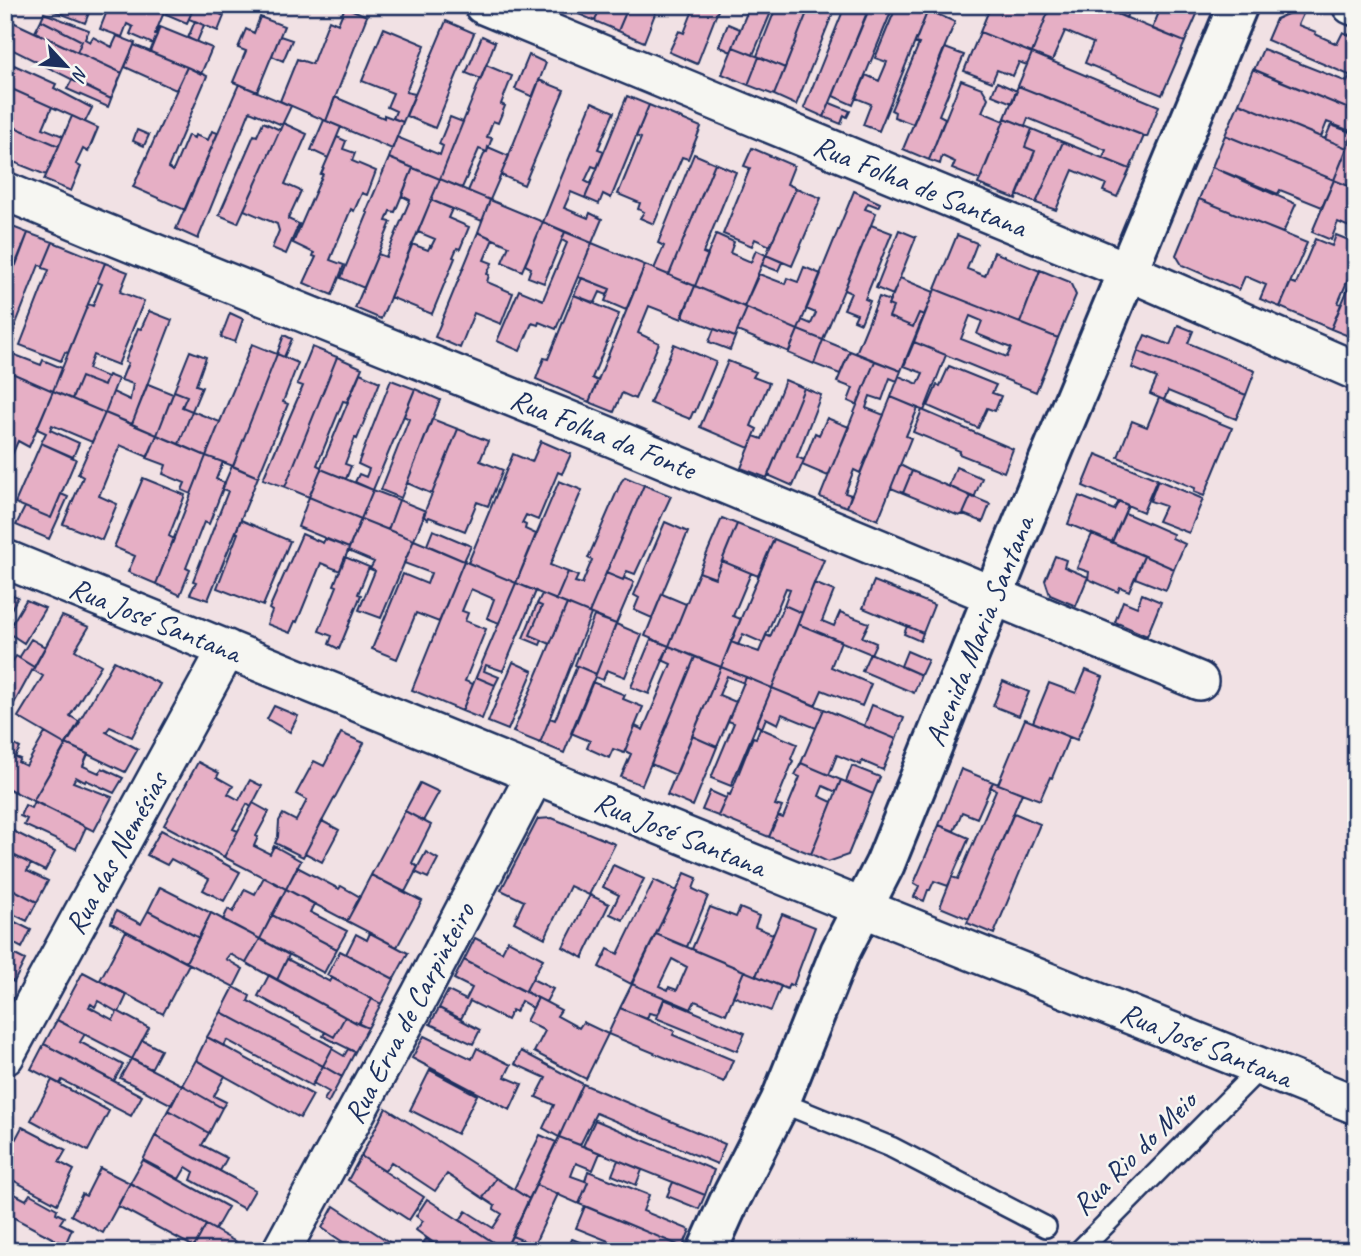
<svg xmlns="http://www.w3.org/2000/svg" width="1361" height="1256" font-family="Caveat,sans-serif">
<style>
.building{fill:#e6afc5;stroke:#1b2f5e;stroke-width:2;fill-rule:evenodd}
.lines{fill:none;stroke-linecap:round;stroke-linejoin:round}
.lane-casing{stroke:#1b2f5e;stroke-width:24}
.street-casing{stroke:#1b2f5e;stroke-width:42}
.secondary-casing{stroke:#1b2f5e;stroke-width:44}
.lane{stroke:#f6f6f2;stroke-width:19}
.street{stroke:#f6f6f2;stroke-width:37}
.secondary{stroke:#f6f6f2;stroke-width:38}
.labels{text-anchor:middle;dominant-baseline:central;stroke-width:5;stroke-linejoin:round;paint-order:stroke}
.street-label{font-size:30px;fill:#1b2f5e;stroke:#f6f6f2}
</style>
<rect width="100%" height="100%" fill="#f1e1e4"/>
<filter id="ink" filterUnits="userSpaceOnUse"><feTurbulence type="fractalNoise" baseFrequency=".0143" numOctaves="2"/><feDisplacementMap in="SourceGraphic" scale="14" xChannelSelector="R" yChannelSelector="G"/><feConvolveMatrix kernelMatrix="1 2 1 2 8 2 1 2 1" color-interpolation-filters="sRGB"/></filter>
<g filter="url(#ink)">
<!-- building -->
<path class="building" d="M50,5H92L85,23L49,9Z
M121,5H167L155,34L157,35L153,44L130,34L133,27L127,24L122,37L100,29L109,6L123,11L124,6Z
M169,5H195L187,23L166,14Z
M200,5H224L220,14L224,16L218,31L189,19L193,8L198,10Z
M571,5H601L595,21L569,10Z
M601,5H629L618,31L595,21Z
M629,5L658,6L644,42L618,31Z
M695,5H720L697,64L669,52L679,31L684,33Z
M750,5H774L753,55L733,47Z
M777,5H810L785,68L757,56Z
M810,5H836L796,105L774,95Z
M870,5H897L893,12H891L853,105L833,96Z
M897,5H916L928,10L879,131L863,125L871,104L856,98L866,75L879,81L887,62L875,58Z
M991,5H1022L1026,7V5H1051L1032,53L980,32Z
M1051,5H1096L1185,42L1162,95L1085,63L1093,43L1065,31L1052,61L1032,53Z
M1096,5H1131L1126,18Z
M1162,5H1201L1185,42L1152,29Z
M845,6L867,14L824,117L804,108Z
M345,7L367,16L326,121L280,101L297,59L312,64L329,20L338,24Z
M928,10L955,22L913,124L894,117L895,112L891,110L919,44L915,43Z
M1294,11L1303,14L1298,25L1316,32L1315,34L1337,44L1343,32L1356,38V78L1267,40L1276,19Z
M44,13L89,30L85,39L90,42L93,37L112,47L117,36L135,43L122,73L77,52L82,41L41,20Z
M260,17L284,26L257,92L233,82L246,51L238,48L246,29L254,33Z
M41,20L82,41L77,52L35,32Z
M195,21L204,25L197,42L188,38Z
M446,21L474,33L435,128L406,116Z
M13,22L122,73L111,99L5,46V37Z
M728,24L740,29L731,52L719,46Z
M160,27L212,48L201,74L187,67L150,52Z
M384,28L425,45L406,92L415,94L403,122L393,118L396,111L387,107L393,93L362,81Z
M980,32L1032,53L1027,65L1019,62L1013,76L997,70L992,82L964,71Z
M280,36L292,40L283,61L272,56Z
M482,36L495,42L481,79L466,73Z
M134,45L187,67L176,90L125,67Z
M733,47L759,57L748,85L722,74Z
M945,48L964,55L939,115L945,118L929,160L903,149Z
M1263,49L1347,82L1350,75L1356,78V112L1254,70Z
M1032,53L1159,106L1147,137L1018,86Z
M529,55L546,63L533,97L515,89Z
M759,57L785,68L774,95L748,85Z
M14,65L56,84L54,88L92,108L85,122L5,86Z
M486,65L512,76L501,104L505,106L498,123L493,121L487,137L492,138L487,152L479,149L462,188L440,179Z
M187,67L207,76L168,168L173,171L188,135L194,138L195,135L208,140L212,131L218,133L185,210L133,187Z
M1253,69L1356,112V126L1353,132L1327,122L1321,137L1239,103Z
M72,80L111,99L108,107L67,89Z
M539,80L564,90L524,185L501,175Z
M961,80L982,88L988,98L982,112L1004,121L980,180L952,169L955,162L942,156L940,164L929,160Z
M997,82L1017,91L1012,103L992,95Z
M239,84L291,106L282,125L250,111L198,239L176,229Z
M5,86L52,107L43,128L63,136L59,146L5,123Z
M1018,86L1144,136L1130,169L1103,158L1106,150L1028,118L1025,126L1005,118Z
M627,96L649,105L611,198L603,194L599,204L585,198Z
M335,97L384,118V115L403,122L392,149L326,121Z
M592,102L614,112L598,149L604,151L597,168L592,166L585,181L591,184L585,198L571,192L564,208L588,218L590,213L602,219L592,243L543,222Z
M830,103L850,111L847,117L844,115L841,124L824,117Z
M1239,103L1347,148L1334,180L1225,135Z
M649,105L701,127L688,159L682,157L654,224L640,218L644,212L638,209L640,203L618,194L641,138L636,136Z
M72,116L98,128L88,152L83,149L76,164L81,167L71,191L44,180Z
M450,117L463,122L440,179L389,158L397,137L440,155L443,146L439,144Z
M1005,118L1032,129L1025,147L1035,151L1016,199L978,184Z
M324,120L341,127L328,158L311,150Z
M263,122L280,130L238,223L219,215L254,135L257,136Z
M5,123L59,146L46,175L11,161L14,154L5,150Z
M283,123L307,134L285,184L301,191L288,219L299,224L286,254L272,248L279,231L277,224L244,210Z
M1331,125L1353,133L1347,148L1325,139Z
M1356,126V189L1334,180Z
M1032,129L1063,142L1036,203L1017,195L1035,151L1025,147Z
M137,130L149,135L144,146L133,141Z
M1225,135L1334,180L1322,207L1280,190L1278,194L1212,167Z
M337,137L346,141L343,149L355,153L352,161L376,171L367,195L362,193L354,211L351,209L330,260L344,265L332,295L304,283L316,257L313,256L314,253L293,243L323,174H321Z
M1063,142L1130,169L1117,197L1103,191L1106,184L1073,170L1056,210L1036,203Z
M488,147L509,156L490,200L468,191L485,152H487Z
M752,148L794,166L787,184L796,188L770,246L755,239L752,246L723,234L750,168L744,166Z
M694,154L715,163L669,275L654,269L664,246L658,243Z
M389,158L413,168L395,212L390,211L386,221L391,222L364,288L341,278L368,213L366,212Z
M715,163L736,172L703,253L708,255L695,286L669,275Z
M1212,167L1296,204L1283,233L1199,199Z
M413,168L440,179L381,319L355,308L378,254L386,257L410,200L402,196Z
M440,179L490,200L482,221L431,200Z
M1334,180L1356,189V230L1338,222L1331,240L1312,232Z
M796,188L821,198L792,266L766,255Z
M854,191L880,203L878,207L868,203L865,209L876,213L823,340L798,330L802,320L811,324L816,313L806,309Z
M1199,199L1307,243L1280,307L1260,299L1266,285L1245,276L1239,290L1182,265L1176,255Z
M431,200L452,209L448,218L469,227L460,249L457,248L453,257L455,258L432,314L390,297L412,244L428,250L430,246L431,247L435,239L418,232Z
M490,200L543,222L522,271L502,262L509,246L478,232Z
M543,222L565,232L544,283L528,277L531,268L525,265Z
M5,224L28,233L16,265L9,262L5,272Z
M871,225L892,233L865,299L870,301L861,323L854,320L857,314L844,309L851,293L844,290Z
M899,230L916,237L893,295L876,288Z
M478,232L493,239L484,260L492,263L487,274L489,275L487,282L513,293L501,324L474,313L460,348L435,337Z
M565,232L592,243L556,329L539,322L538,325L532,323L520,351L497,341L519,290L543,300L567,243L562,240Z
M28,233L53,242L43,266L39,265L10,339L15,341L5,366V290Z
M716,234L734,242L730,253L751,262L756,250L766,255L744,307L695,286Z
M957,235L977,243L967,269L985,276L994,252L1040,271L1020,323L935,289Z
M1336,235L1356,243V261L1338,303L1341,304L1331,329L1280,307L1291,282L1296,284L1315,239L1332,246Z
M53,242L105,263L68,353L65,352L61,361L20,345L49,270L43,268V266Z
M592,243L645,265L626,310L605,301L610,289L578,277Z
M766,255L782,262L778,271L762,265Z
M105,263L128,272L120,292L144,301L118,365L93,355L88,369L107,377L104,386L81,377L72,399L53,391L88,304L93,306L102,284L97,282Z
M645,265L695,286L682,319L649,306L638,333L659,343L635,399L622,393L614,412L589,402Z
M804,267L821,274L798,330L744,307L759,274L785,284L787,278L798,282Z
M1040,270L1070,282L1076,295L1058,338L1020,323Z
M582,278L610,289L607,295L600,292L595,303L574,295Z
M900,278L934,292L924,315L919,313L913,327L889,317L893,307L888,305Z
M1351,282L1356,284V298L1351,310L1356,312V339L1331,329Z
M695,286L747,308L735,337L682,316Z
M935,289L1058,338L1036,392L914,342ZM970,316L982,321L977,334L1011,348L1007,357L961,339Z
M574,295L619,314L592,378L598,381L589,402L536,379L544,358L548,359Z
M879,297L890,301L888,305L893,307L889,317L913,327L919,313L924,315L901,371L856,353Z
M747,308L798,330L789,352L737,331Z
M149,311L172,320L132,424L105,413L113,392L130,400L133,384L121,380L128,363L125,362L138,328L141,329Z
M230,313L243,319L235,342L221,337Z
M1178,325L1193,331L1188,343L1255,371L1246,395L1138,351L1145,335L1170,345Z
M714,329L735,337L730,350L709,342Z
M798,330L823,340L814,364L788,353Z
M284,335L292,339L284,357L277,354Z
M823,340L850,351L840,374L814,364Z
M914,342L946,355L924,411L891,397L899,376L918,384L923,373L904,366Z
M252,344L277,354L233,466L206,456Z
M674,344L716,362L695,412H693L690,419L650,403Z
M312,347L337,357L285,487L263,479L303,386L297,384Z
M190,351L206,357L196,385L202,387L192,411L182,407L187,396L174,391Z
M850,351L875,361L857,405L848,401L853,388L837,382Z
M1138,351L1246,395L1236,419L1168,391L1164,400L1150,394L1157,378L1132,368Z
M10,353L41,365L43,360L62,368L53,391L5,370Z
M277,354L298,363L283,402L288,404L258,477L233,466Z
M337,357L362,368L347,402L343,401L317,465L321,467V469L309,497L285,487Z
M728,361L756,372L753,377L769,383L751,426L757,429L749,448L700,427Z
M875,361L901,371L897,381L890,378L882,400L870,396L866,408L884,415L860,473L854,470L845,493L851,495L847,507L820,497Z
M949,366L996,385L992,393L1001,396L995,411L987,408L978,428L928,406L937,385L940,386Z
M5,370L53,391L29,447L18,441L5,471Z
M360,373L380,382L357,439L355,438L345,464L351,466L346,479L321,469V467Z
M108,375L118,379L105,413L72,399L81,377L104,386Z
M391,380L415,389L373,490L355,482L359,474L366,477L369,469L358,464Z
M785,380L804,388L767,478L741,468L754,436L762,439Z
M148,384L173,394L157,435L132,424Z
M804,388L821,395L797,457L804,460L793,486L768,475Z
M415,389L440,400L401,498L381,490L409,419L404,416Z
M53,391L105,413L92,442L52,425L50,430L79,443L73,457L41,443L46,433L37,429Z
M174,391L187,396L182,407L192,411L179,444L157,435Z
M891,397L918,408L906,436L911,438L878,520L847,507Z
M1159,398L1232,428L1204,496L1194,492L1195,488L1118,457L1132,421L1147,427Z
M922,410L1013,449L1004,472L959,454L960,451L913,432Z
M192,411L220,422L206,456L179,444Z
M105,413L157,435L148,457L120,445L99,496L117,504L102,540L63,524L83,477L78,474Z
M827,418L849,427L828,476L802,465L815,433L819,435Z
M432,419L458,429L432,494L407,483Z
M458,429L488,441L480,461L503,470L488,506L477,502L465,531L429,517L428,519L423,516Z
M157,435L206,456L191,494L182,490L185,483L163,474L166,465L147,458Z
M541,441L571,454L562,474L558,472L538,520L526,515L522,523L526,525L525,529L536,534L516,583L468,563L513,454L532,462Z
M41,443L76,459L51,518L15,503Z
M1096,454L1157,479L1143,512L1083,486Z
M206,456L223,462L216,479L225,483L209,524L204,522L186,568L190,570L180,595L156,584Z
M900,465L912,471L903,493L891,488Z
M232,466L258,477L208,600L190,594L196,582L193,581L228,491L222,489Z
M956,467L982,478L974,498L949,486Z
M321,469L373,490L361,519L309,497Z
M912,471L971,496L963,514L959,516L903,493Z
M625,477L644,485L589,613L556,600L568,572L578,576L575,582L582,584L592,560L588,558L621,482Z
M143,478L185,495L169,536L174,539L156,584L128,572L135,556L114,547Z
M1158,480L1203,499L1189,533L1158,521L1165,506L1150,501Z
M559,481L582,490L550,565L568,572L556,600L516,583Z
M644,485L671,496L635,574L627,571L623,580L606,573Z
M373,490L399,500L388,530L361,519Z
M61,494L68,497L49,539L16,525L25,507L51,518Z
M971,496L990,504L983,522L963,514Z
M1079,496L1114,510L1119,501L1128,505L1112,542L1068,524Z
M309,497L361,519L349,548L298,527Z
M399,500L426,511L414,540L388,530Z
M1125,513L1173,534L1172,538L1185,544L1174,569L1112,542Z
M722,518L737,524L715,578L699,572Z
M361,519L414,540L381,618L359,610L375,571L370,569L374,562L348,551Z
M241,520L290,541L263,606L217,588L238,533L236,532Z
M665,522L688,532L652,618L634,610L639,598L634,595Z
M737,524L774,539L758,576L722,561Z
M433,530L471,546L464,561L427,545Z
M302,534L323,543L325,539L349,548L340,571L321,563L297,622L295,621L290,633L267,624L272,611L269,609Z
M1092,534L1144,556L1129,591L1120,587L1118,592L1088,579L1089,572L1077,568Z
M774,539L824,560L802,613L784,605L790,589L786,588L763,643L743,634L738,645L731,642Z
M414,540L464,561L439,622L416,613L397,659L372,649L403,574L427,584L431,573L404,563Z
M1055,556L1066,560L1064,567L1088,577L1076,606L1050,595L1045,580Z
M1144,556L1174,569L1166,590L1135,578Z
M345,557L369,567L358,594L361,595L339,649L329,644L332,636L319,631L337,586L334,585Z
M464,561L516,583L499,623L487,618L494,599L471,589L462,611L468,613L465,621L486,629L465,681L473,684L462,711L412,690Z
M722,561L751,573L733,616L741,619L721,667L669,646L699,572L715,578Z
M606,573L623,580L624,578L634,582L616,624L589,613Z
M874,581L934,605L923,633L863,608Z
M516,583L536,591L503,671L486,665L484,671L499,677L495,685L476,677Z
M814,583L834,591L822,621L834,626L840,612L869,623L862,637L876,643L871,654L798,624Z
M5,592L18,597L6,618L13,622L5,635Z
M542,594L567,604L550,644L530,635L542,606L537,604Z
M662,594L686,604L669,646L645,636Z
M1142,594L1161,602L1147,636L1115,622L1123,601L1137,607Z
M26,600L45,608L24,643L7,632Z
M537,604L542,606L530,635L542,640L540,645L523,638Z
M567,604L591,614L540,743L513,732Z
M784,605L802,613L772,688L721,667L731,642L759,652L766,635L770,637Z
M62,616L89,627L75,650L101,665L70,716L80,722L66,745L18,717L43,676L33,670Z
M594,616L616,624L596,674L575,665Z
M616,624L642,635L625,677L607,670L603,680L595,677Z
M798,624L841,641L831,667L871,684L862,706L822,690L815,706L772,688Z
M907,626L923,633L920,641L904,634Z
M31,639L45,647L34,667L19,658Z
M651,639L669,646L649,694L631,687Z
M669,646L695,657L642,785L621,777L631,754L625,751L635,726L643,730L671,664L662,660Z
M907,651L928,660L921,675L901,666Z
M870,653L921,675L914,693L862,671Z
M16,656L34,667L5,720V673Z
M695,657L721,667L676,775L651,764Z
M114,661L160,684L132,737L110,727L106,732L138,749L125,772L66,744Z
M513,662L533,671L508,730L488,722Z
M577,666L596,674L564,753L540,743L550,718L555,720Z
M721,667L746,677L744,683L727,676L719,695L736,702L717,747L692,736Z
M1086,670L1103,677L1077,740L1033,722L1049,683L1076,693Z
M476,677L495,685L482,719L462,711Z
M746,677L772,688L731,786L711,778L734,723L728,721Z
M1003,681L1029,692L1019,716L993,706Z
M592,682L625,695L623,699L643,707L624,753L613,749L609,758L587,748L590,741L571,733Z
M772,688L824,709L816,728L782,714L778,724L766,718L762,728L756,725Z
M872,705L904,718L896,739L864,726Z
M274,706L298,716L290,732L267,719Z
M824,709L896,739L883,770L862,761L861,765L837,755L829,775L801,763Z
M1025,719L1069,737L1052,778L1050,777L1040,800L998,784Z
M760,728L797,744L791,759L793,761L775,805L782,807L769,837L718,816L728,794L730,795L753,737L756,738Z
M45,733L66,745L33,801L5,787V735L12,739L9,742L20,748L15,757L20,759L18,762L26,766Z
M341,733L364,743L303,857L275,843L278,837L279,821L283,814L296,821L307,800L296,794L314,761L324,766Z
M692,736L717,747L693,806L667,795Z
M66,744L88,754L83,766L99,773L102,768L123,778L114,793L86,780L85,782L76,777L73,782L112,797L94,831L33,801Z
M198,762L219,773L217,777L233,786L228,794L239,800L250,780L262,786L251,807L247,804L233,829L238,831L224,857L164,825Z
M801,763L841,780L836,792L823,786L819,796L832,802L811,854L769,837L778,816L783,818L800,777L795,775Z
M852,766L880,777L873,794L846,782Z
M961,769L993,782L977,818L962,812L954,831L939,825Z
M841,780L873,794L848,855L828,862L811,854Z
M993,782L1022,793L969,919L940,907L952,877L958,879L996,790L990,787Z
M420,783L439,792L423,821L405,811Z
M710,791L726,798L718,816L702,810Z
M34,801L86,827L76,849L24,825L27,819L20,816L25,805L31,808Z
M253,803L269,812L256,836L258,837L254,846L270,854L274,846L301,861L286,889L224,857Z
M405,811L431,825L412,863L418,867L405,892L371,875Z
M1014,813L1040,824L994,934L967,923Z
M552,818L615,844L589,895L570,886L545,938L514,922L524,901L501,890L538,819Z
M322,821L339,830L322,862L305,853Z
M939,825L969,838L948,886L934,881L930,890H928L924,901L914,897L919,886L914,883Z
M5,827L55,852L45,871L5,851Z
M161,830L240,872L224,901L203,890L209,879L171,859L167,865L147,855Z
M5,851L31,864L27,871L48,881L37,902L5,885Z
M426,852L438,859L428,878L415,872Z
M613,865L644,879L623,920L610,914L619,895L603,887Z
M297,867L339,889L341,886L360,897L347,921L286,889Z
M685,873L697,878L693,889L708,896L687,947L656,934Z
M371,875L422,901L397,947L347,921Z
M264,877L286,889L260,939L223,920L228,909L233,912L245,889L255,894Z
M654,880L677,891L631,984L599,967L608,949L618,954Z
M5,885L37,902L27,921L9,912L7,917H5Z
M160,887L211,913L199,938L148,911Z
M286,889L314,904L310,912L347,931L337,949L272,915Z
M590,895L609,904L583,958L563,947Z
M710,907L736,917L740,908L759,916L755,927L773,934L756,976L692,949Z
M116,911L141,924L148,911L199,938L186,962L111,923Z
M211,913L260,939L246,963L230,954L226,959L243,969L234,987L186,962Z
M782,914L815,927L793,986L789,984L787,989L756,976Z
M272,915L337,949L324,973L260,939Z
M5,917L31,930L22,948L5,939Z
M126,931L189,964L163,1014L100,980Z
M370,933L408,953L394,979L346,954L356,934L367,940Z
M656,934L744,971L726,1014L695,1001L691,1009L632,984ZM672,959L687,967L677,990L669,987L668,990L659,986Z
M475,938L502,952L508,940L543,959L525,992L464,960Z
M260,939L289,955L277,980L246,963Z
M5,950L25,960L14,982L5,978Z
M340,951L394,979L381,1004L327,975Z
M287,959L330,982L332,978L372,999L358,1024L277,980Z
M464,960L538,998L533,1008L521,1001L516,1012L512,1010L507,1020L470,1001L461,1019L439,1008L448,991L466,1000L472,988L454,979Z
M744,971L781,986L771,1011L733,996Z
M83,972L127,995L119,1012L149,1028L132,1059L57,1020ZM98,1001L117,1012L113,1020L89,1007L91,1004L95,1007Z
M269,975L345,1017L334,1037L258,996Z
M532,979L553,989L546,1002L525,992Z
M632,984L665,998L658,1015L649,1013L647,1019L620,1008Z
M234,987L250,996L248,1001L333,1047L323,1066L221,1012Z
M538,998L561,1010L557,1016L579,1028L583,1022L608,1034L586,1079L534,1052L545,1031L526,1021Z
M372,999L381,1004L368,1028L358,1024Z
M664,999L745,1033L737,1051L656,1018Z
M439,1008L480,1030L473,1044L430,1024Z
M620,1008L675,1031L673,1035L733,1060L724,1082L608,1034Z
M221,1012L323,1066L312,1086L227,1040L224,1046L207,1037Z
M345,1017L368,1028L355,1052L323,1036L325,1032L334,1037Z
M57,1020L85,1034L80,1042L123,1065L114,1081L44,1044Z
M424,1036L472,1059L477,1048L511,1065L505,1077L522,1084L510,1110L412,1058Z
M207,1037L313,1095L300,1118L196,1060Z
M142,1040L161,1050L151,1069L132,1059Z
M44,1044L142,1096L131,1116L62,1080L60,1084L31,1069Z
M332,1049L344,1056L348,1049L355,1052L342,1077L323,1066Z
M521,1051L583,1084L559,1137L543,1128L554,1105L536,1097L546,1078L515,1064Z
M131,1059L182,1085L172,1105L120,1078Z
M196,1060L225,1076L214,1096L226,1102L222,1108L182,1085Z
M323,1066L342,1077L328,1103L324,1100L329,1092L313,1083Z
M430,1070L477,1095L457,1134L410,1110Z
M52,1080L109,1111L88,1151L31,1120Z
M583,1084L725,1144L717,1164L596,1113L580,1145L559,1137Z
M182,1085L222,1108L209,1133L168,1110Z
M386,1108L496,1178L483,1198L447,1174L435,1191L391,1162L385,1171L361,1156Z
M168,1110L209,1133L202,1145L227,1158L220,1171L155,1136Z
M595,1120L714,1170L705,1195L583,1146Z
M22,1127L66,1150L59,1162L74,1170L57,1204L5,1176V1159Z
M540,1135L556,1142L529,1199L514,1189Z
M155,1136L255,1190L244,1209L191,1180L194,1172L186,1167L179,1179L143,1160Z
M559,1137L600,1153L593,1170L576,1163L571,1176L588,1182L579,1204L536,1185Z
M361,1156L424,1197L409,1220L348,1180Z
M143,1160L228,1207L215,1230L130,1183Z
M618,1160L642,1170L636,1185L612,1175Z
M100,1168L130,1183L103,1233L71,1215L82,1194L86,1196Z
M588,1171L649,1195L643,1211L690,1230L683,1247L579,1204L588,1182L585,1181Z
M496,1178L529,1199L505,1250L460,1220L466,1211L493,1228L502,1214L494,1209L495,1206L483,1198Z
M673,1182L705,1195L699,1209L667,1196Z
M130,1183L206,1225L194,1247L118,1206Z
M536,1185L558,1194L534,1245L512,1236Z
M5,1189L26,1200L30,1194L57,1209L56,1213L64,1217L60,1223L72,1229L65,1245L5,1213Z
M427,1199L505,1250V1251H462L456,1247L453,1251H445L416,1230L423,1221L416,1216Z
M334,1206L403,1251H368L355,1243L352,1248L322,1228Z
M585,1206L683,1247L682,1251H633L576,1228Z
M206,1225L250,1250L249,1251H200L194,1247Z
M512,1236L534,1245L547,1251H505Z
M426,1239L443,1251H418Z
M572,1239L602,1251H567Z"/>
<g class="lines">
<defs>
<path id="lane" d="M780,1102L891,1147L1046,1227
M1079,1251L1261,1067"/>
<path id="street" d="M483,5L1127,271L1356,371
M1351,5L1356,7
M5,191L98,230L601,433L1199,681
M5,559L863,908L1356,1105
M5,1056L227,649
M281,1251L420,995L535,775"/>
<path id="secondary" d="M707,1251L729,1202L780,1102L840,952L885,864L1014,544L1238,5"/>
</defs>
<!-- lane casing -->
<use href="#lane" class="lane-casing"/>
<!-- street casing -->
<use href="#street" class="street-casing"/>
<!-- secondary casing -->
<use href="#secondary" class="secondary-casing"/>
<!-- lane -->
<use href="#lane" class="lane"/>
<!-- street -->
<use href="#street" class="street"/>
<!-- secondary -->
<use href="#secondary" class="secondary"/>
</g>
</g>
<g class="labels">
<!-- street labels -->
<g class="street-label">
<text transform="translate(920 186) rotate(22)">Rua Folha de Santana</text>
<text transform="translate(603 434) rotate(22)">Rua Folha da Fonte</text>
<text transform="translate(155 620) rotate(22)">Rua José Santana</text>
<text transform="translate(979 631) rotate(-68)">Avenida Maria Santana</text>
<text transform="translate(680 834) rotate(22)">Rua José Santana</text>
<text transform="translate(116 853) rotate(-61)">Rua das Nemésias</text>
<text transform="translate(409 1013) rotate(-62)">Rua Erva de Carpinteiro</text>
<text transform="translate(1206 1045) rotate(22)">Rua José Santana</text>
<text transform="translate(1134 1153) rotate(-45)">Rua Rio do Meio</text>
</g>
</g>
<!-- margin -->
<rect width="1361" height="1256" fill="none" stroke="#f6f6f2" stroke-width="28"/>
<rect x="14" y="14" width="1333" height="1228" fill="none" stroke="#1b2f5e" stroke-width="2.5" filter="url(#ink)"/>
<!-- north arrow -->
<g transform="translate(66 66) rotate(116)" stroke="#f6f6f2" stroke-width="5" paint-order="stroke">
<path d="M0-5L12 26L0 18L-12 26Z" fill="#1b2f5e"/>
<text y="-10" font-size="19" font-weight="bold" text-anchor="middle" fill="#1b2f5e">N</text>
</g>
</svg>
